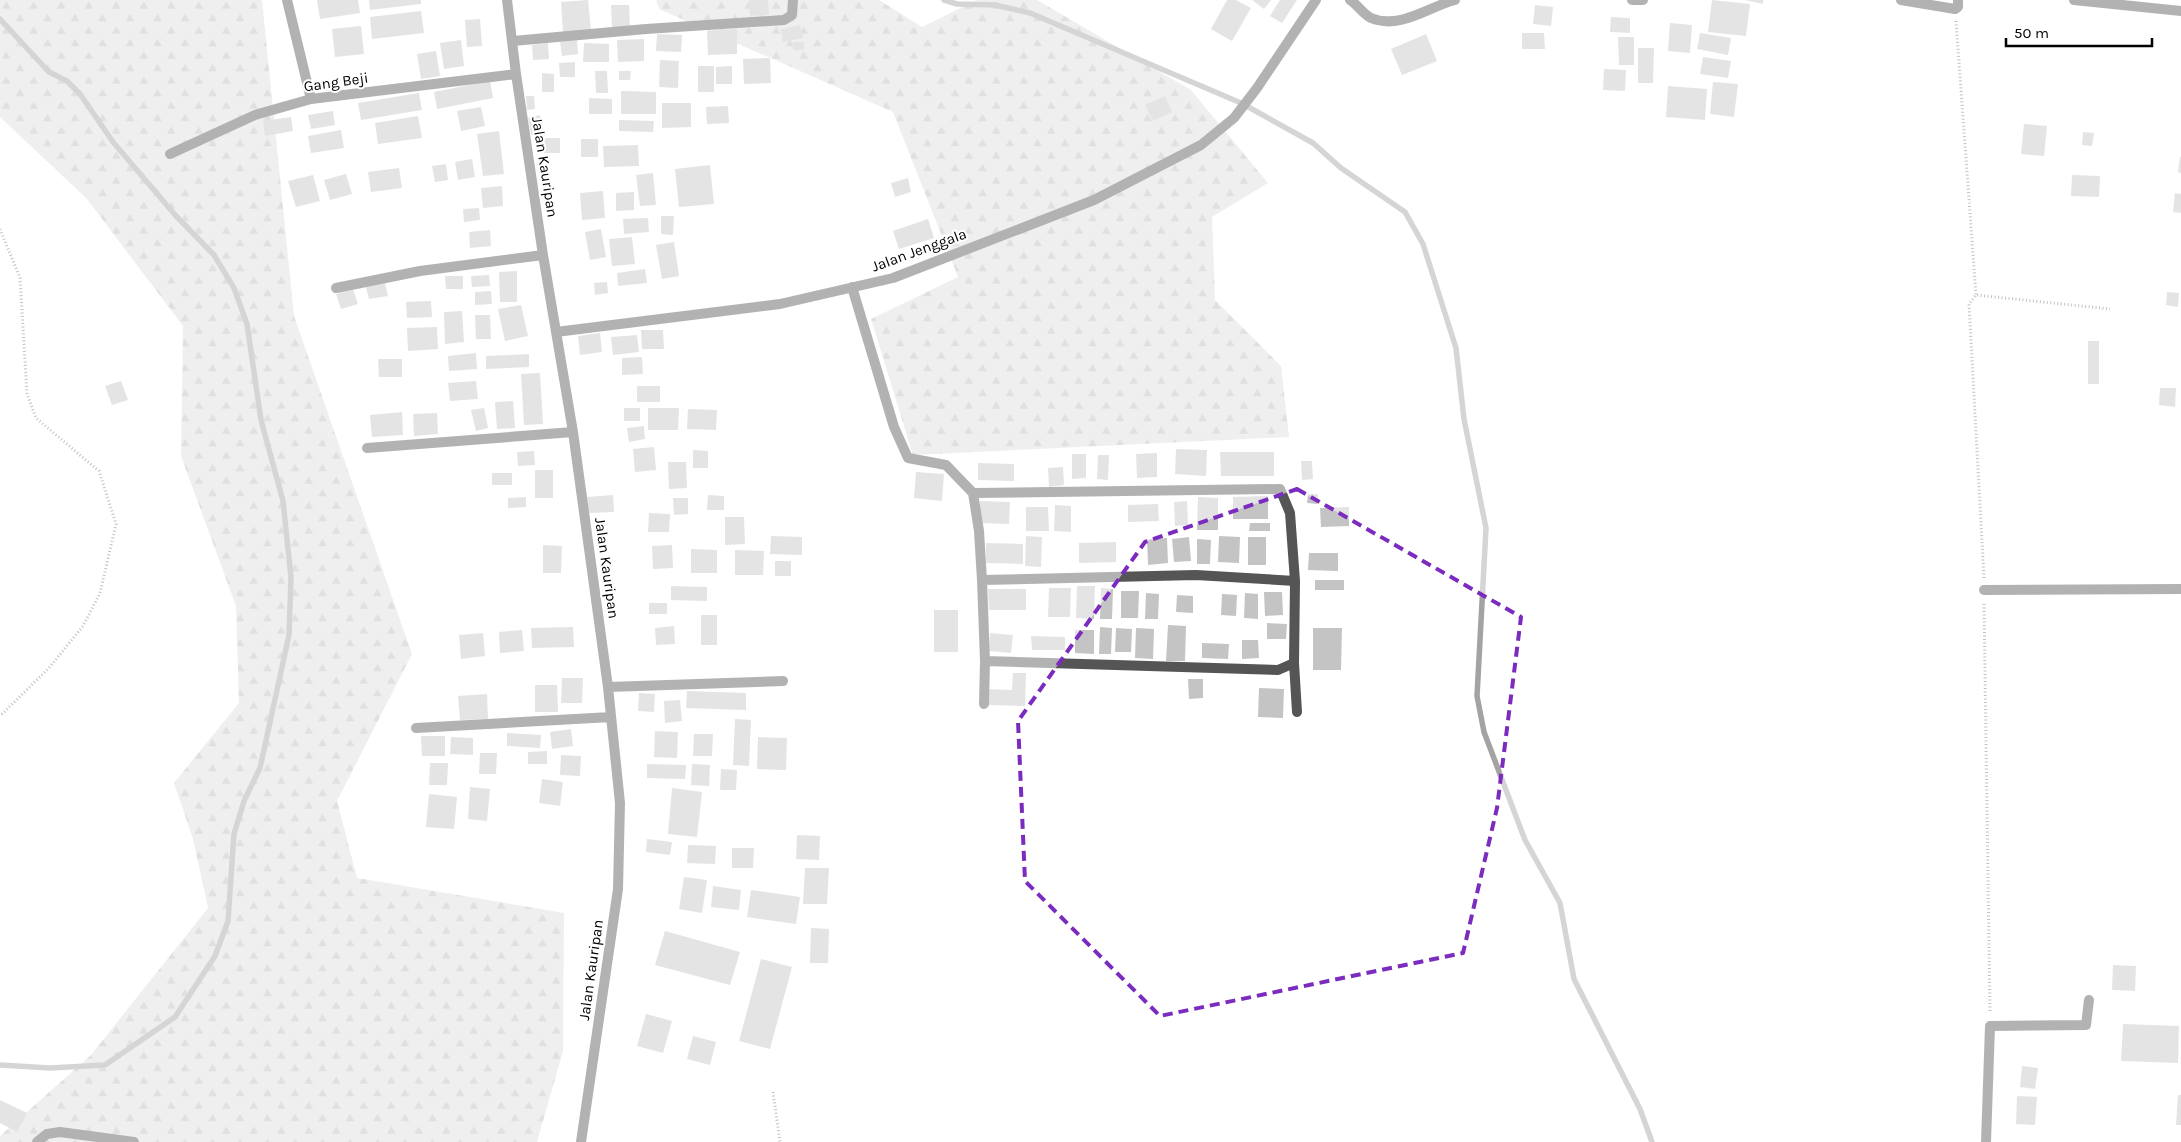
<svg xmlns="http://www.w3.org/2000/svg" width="2181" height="1142" font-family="Karla,sans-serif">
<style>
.forest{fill:url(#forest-firs)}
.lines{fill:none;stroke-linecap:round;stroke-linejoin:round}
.stream{stroke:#a3a3a3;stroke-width:5.5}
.building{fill:#c4c4c4}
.path{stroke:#777;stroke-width:3;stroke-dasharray:1 2.5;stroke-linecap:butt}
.street{stroke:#555;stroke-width:10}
.marked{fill:none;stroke:#7b2cbf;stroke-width:4;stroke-dasharray:10 6;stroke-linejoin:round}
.labels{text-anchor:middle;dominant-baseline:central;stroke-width:4;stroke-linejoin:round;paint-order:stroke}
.street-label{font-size:15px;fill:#000;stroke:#fff}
</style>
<defs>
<pattern id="forest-firs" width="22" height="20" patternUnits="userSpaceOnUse" patternTransform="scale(1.25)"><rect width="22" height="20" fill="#dcdcdc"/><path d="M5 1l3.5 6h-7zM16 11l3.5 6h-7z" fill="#bbb"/></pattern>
</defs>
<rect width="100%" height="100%" fill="#fff"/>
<!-- forest -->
<path class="forest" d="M0,0H262L294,316L412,654L337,801L357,878L564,913L563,1051L537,1142H0V1136L91,1055L208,908L193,839L174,783L239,703L236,606L181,456L183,326L87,199L0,117Z
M656,0H879L922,27L977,0H1037L1191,90L1268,183L1212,217L1215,300L1281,366L1289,437L913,455L871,319L958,277L893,112L659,9Z"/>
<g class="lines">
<!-- stream -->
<path class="stream" d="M944,0L957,4L995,5L1030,13L1241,103L1313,143L1341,168L1405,212L1423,244L1456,348L1464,419L1486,528L1477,696L1484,732L1525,840L1560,903L1574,979L1640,1109L1652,1142
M0,19L49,72L67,81L80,94L113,142L176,216L214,255L234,288L247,324L261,420L283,501L291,577L289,635L260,768L244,801L234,834L228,921L215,956L175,1017L105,1065L50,1068L0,1065"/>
</g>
<!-- building -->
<path class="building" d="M317,0H358L360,13L320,19Z
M369,0H421V4L370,10Z
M588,0L591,30L563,33L561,2Z
M749,0H768L769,15L750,16Z
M1227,0H1236L1251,8L1232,41L1211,29Z
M1252,0H1271L1264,9Z
M1280,0H1297L1282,23L1270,16Z
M1712,0L1750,4L1746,36L1708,32Z
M1745,0H1763V4Z
M611,5H629L630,27L612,28Z
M1535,5L1553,7L1551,26L1533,24Z
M421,11L424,33L372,39L370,17Z
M1611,17L1630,18V33L1610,32Z
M480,19L482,46L467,47L465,20Z
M1670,23L1692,25L1690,53L1668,51Z
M800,25L803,38L783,42L781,29Z
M361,26L364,54L335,57L332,29Z
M737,29V54L708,55L707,31Z
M1522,33H1544L1545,49H1522Z
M1700,33L1731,38L1728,55L1697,49Z
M657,34L682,35L681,52L656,51Z
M1426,34L1437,61L1402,75L1391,49Z
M1618,37H1634V65H1619Z
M644,39V61L618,62L617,40Z
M461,40L464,66L444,69L440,43Z
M577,40L578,54L562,56L560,42Z
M793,42H804V50H793Z
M548,43L549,59L533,60L532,45Z
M584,43L609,44V62H583Z
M1638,48H1654L1653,83H1638Z
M436,51L440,76L421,79L417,54Z
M1703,57L1731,61L1728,78L1700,74Z
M770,58L771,83L744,84L743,59Z
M660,60L679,61L678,88L659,87Z
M575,62V77H560L559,63Z
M698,66H714V92H698Z
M732,66V84H716V67Z
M1604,69L1626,70L1625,91L1603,90Z
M595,71H607L608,93H596Z
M619,71H631L630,80H619Z
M542,73L554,74V92H542Z
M490,81L493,98L437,109L434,92Z
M1713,82L1738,84L1734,117L1710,114Z
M1668,86L1707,89L1705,120L1666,117Z
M621,91L656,92V114H621Z
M419,93L422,110L361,120L358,103Z
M526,96H534L535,109L527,110Z
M1165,96L1172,112L1153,121L1145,105Z
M589,98L612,99V114H589Z
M662,103H691V127L662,128Z
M728,106L729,123L707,124L706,107Z
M481,107L485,126L461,131L457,111Z
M333,111L335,125L311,129L308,115Z
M540,115L543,133L531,135L528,118Z
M418,116L422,138L378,144L375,123Z
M291,117L293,131L265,136L263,121Z
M619,120L654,121L653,132L619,131Z
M2024,124L2047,126L2044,156L2021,154Z
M341,130L344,148L311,153L308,136Z
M499,131L504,174L483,176L477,134Z
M2083,132L2094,133L2092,146L2082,145Z
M544,138H560V153H544Z
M581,139H598V157H581Z
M638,145L639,166L604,167L603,146Z
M2180,157H2181V173L2178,172Z
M472,159L475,177L458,180L455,162Z
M446,164L448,180L435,182L432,166Z
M710,165L714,204L679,207L675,169Z
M399,168L402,188L371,192L368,172Z
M653,173L656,205L640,206L636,175Z
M346,174L352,194L330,200L324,180Z
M313,175L320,201L296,207L288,181Z
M2072,175L2100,176L2099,197L2071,196Z
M908,178L911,192L895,197L891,183Z
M502,186L503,206L483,208L481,188Z
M603,191L605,218L582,220L580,193Z
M634,192V210L616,211V193Z
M2175,193L2181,194V213L2173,212Z
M479,208L480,220L464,222L463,209Z
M661,216H674L673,235L661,234Z
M648,218L649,232L624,234L623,219Z
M928,219L934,238L899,249L893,231Z
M601,229L606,257L590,260L585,232Z
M490,230L491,246L470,248L469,232Z
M632,237L635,264L612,266L609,239Z
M674,242L679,276L662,279L656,245Z
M645,269L647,283L618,286L617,273Z
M517,271V302H500L499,272Z
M489,275L490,286L472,287L471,276Z
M445,276H463V289H446Z
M607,282L608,293L595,295L594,283Z
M385,283L388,296L369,299L366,287Z
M353,289L358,304L341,309L336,294Z
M491,291L492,304L475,305V292Z
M2167,292L2179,293L2178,307L2166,305Z
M431,301L432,317L407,318L406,302Z
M521,305L528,336L505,341L498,309Z
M462,311L464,342L445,344L444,312Z
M475,315H490L491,339H476Z
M437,327L438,349L408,351L407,328Z
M641,330H663L664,349H642Z
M600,333L602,352L580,355L578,336Z
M637,335L639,352L613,355L611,337Z
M2088,341H2099V384H2088Z
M476,353L477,369L449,371L448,356Z
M529,354V367L486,369V356Z
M642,357L643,374L622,375V358Z
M378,359H402V377H379Z
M540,373L543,424L524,425L521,374Z
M121,381L128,400L112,405L105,386Z
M476,381L478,399L450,401L448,383Z
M637,386H660V402H637Z
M2160,388H2176L2175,407L2159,405Z
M513,401L515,428L497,429L495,402Z
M484,408L488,428L476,431L471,410Z
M624,408H640V421H624Z
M648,408H679L678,430H648Z
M688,409L717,410L716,430L687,429Z
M402,412L403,435L372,437L370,415Z
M437,413L438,434L414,436L413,414Z
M644,426L645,439L629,442L627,428Z
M654,447L656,470L635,472L633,449Z
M1176,449L1207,450L1206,476L1175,474Z
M693,450L708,451V468H693Z
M534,451L535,465L518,466L517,452Z
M1220,452H1274V476H1221Z
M1157,453V477L1137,478L1136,454Z
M1072,454H1086V478L1072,479Z
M1098,455H1109L1108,480L1097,479Z
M1301,461H1312L1313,479L1302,480Z
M668,462H686L687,488L669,489Z
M978,463L1014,464V481L978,480Z
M1063,467L1064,485L1049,487L1048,468Z
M535,470H553V498H535Z
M916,472L944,474L942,501L914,498Z
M492,473H512V485H492Z
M1308,494H1318L1317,504L1307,503Z
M613,495L614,512L589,513L587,497Z
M708,495L724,496V510H707Z
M1268,496V519H1233V497Z
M526,497V507L508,508V498Z
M1198,497L1218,498V530H1197Z
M673,498H688V514L674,515Z
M980,501L1010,502L1009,524L980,523Z
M1187,501L1188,525L1175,526L1174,502Z
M1158,504L1159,521L1128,522V505Z
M1055,505L1071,506V532L1054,531Z
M1026,507H1048L1049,531H1026Z
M1349,507V526L1321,527L1320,508Z
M649,513L670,514L669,532H648Z
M725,517H744L745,544L725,545Z
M1250,523H1270V531H1249Z
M771,536L802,537V555L770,554Z
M1026,536L1042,537L1041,567L1025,566Z
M1219,536L1240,537L1239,563L1218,562Z
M1189,537L1191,561L1174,562L1172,539Z
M1248,537H1266V565H1248Z
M1167,538L1168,563L1148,565L1147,539Z
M1197,539L1211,540L1210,564H1197Z
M1116,542V562L1079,563V543Z
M986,543L1023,544V564L986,563Z
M543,545L562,546L561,573H543Z
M672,545L673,568L653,569L652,546Z
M691,549L717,550V573H691Z
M735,550L764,551L763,575H735Z
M1309,553H1338V571L1308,570Z
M775,561H791V576H775Z
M1315,580H1344V590H1315Z
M671,586L707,587V601L671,600Z
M1077,586H1095L1094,619L1076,618Z
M1049,588H1071L1070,617H1048Z
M1101,588L1113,589L1112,619H1100Z
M988,589H1026V610H989Z
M1121,591H1139L1138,618H1121Z
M1264,592H1282L1283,615L1265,616Z
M1146,593L1159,594L1158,619H1145Z
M1245,593L1258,594V619L1244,618Z
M1222,594L1237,595L1236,616L1221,615Z
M1177,595L1193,596V613L1176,612Z
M649,603H667V614H649Z
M934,610H958V652H934Z
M701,615H717V645H701Z
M1267,623L1287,624L1286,639H1267Z
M1168,625L1186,626L1185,661H1166Z
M674,626L675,644L656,645L655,628Z
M573,627L574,647L532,648L531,628Z
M1100,627L1112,628L1111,654H1099Z
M1116,628L1132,629L1131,652H1115Z
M1136,628L1154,629L1153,659L1135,658Z
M1313,628H1342L1341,670H1313Z
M522,630L524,651L500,653L499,632Z
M1075,630H1094V654L1075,653Z
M483,633L485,656L461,659L459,635Z
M990,633L1013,635L1011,653L989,651Z
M1031,636L1065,637V650H1032Z
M1242,640H1258L1259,658L1242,659Z
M1202,643L1229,644L1228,659L1202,658Z
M1013,673H1026L1025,706L985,705V689L1012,690Z
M562,678H583L582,703H561Z
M1188,679H1203V698L1189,699Z
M535,685H557L558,712H535Z
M1259,688L1284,689L1283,718L1258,717Z
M687,691L746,693V710L686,708Z
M639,693L655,694L654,712L638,711Z
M487,694L488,719L460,720L458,696Z
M680,700L682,721L665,723L664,701Z
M735,719L751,720L749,766L733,765Z
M571,729L573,746L552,749L550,732Z
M655,731L678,732L677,758L654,757Z
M507,733L541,735L540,748L507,746Z
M694,734H713L712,756H693Z
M421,736H445V756H422Z
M451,737L473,738V755L450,754Z
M758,737L787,738L786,770L757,769Z
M547,751V764H528V752Z
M480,753H497L496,774H479Z
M561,755L581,756L580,776L560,775Z
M430,763H448L447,785H429Z
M647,764L686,765L685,779L647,778Z
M692,764L710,765L709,786L691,785Z
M721,769L737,770L736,790H720Z
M542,779L563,782L560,806L539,803Z
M470,787L490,789L487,821L468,819Z
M672,788L702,792L697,837L668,834Z
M429,794L457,797L454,829L426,827Z
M797,835L820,836L819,860L796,859Z
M647,839L672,842L670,855L646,852Z
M688,845L716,846L715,864L687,863Z
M732,848H754L753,868H732Z
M805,868H829L827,904H803Z
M684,877L707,880L702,913L679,909Z
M713,886L741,890L739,910L711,907Z
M751,890L800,897L796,924L747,917Z
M811,928L829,929L828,963H810Z
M665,931L740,952L730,985L655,965Z
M761,959L792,967L770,1049L739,1041Z
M2113,965L2136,966L2135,991L2112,990Z
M646,1014L672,1021L663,1053L637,1046Z
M2123,1024L2179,1026L2178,1063L2121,1061Z
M693,1036L716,1042L710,1065L687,1059Z
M2022,1066L2038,1068L2035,1089L2020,1087Z
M2178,1095H2181V1125H2176Z
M2017,1096L2037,1097L2035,1125L2016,1124Z
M0,1100L27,1113L17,1132L0,1123Z"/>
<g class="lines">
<!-- path -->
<path class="path" d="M1956,21L1976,295
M0,229L20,278L27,394L36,418L99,471L116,524L100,593L83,626L49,668L0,716
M1984,578L1969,304L1976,295L2110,309
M1984,604L1990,1013
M773,1092L780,1142"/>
<!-- street -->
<path class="street" d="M287,0L311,99
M507,0L516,74L543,255L573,432L608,687L620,803L618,889L581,1142
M1350,0C1358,5 1363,14 1371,18C1400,30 1428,7 1455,0
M1632,0H1643
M1901,0L1955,9L1958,7V0
M2074,0L2181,11
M513,41L646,29L784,20L792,15L793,0
M170,154L255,115L311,99L516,74
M852,287L894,427L908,458L946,465L973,493L979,531L982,580L985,661L984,704
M336,288L420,271L543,255
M556,332L780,304L893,278L1094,200L1201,145L1234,118L1257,88L1316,0
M367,448L573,432
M973,493L1280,489L1290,513L1295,581L1294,663L1278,670L985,661
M982,580L1196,575L1295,581
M1984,590L2181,589
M1294,663L1297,712
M608,687L783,681
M416,728L611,717
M37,1142L47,1134L60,1132L134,1142
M1986,1142L1990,1026L2086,1025L2089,1000"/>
</g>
<!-- marked area -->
<path d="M0 0H2181V1142H0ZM1297,489L1521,617L1497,808L1463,953L1160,1016L1025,881L1018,721L1145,542Z" fill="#fff" fill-opacity=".55" fill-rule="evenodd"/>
<path class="marked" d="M1297,489L1521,617L1497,808L1463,953L1160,1016L1025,881L1018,721L1145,542Z"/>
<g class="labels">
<!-- street labels -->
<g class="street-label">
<text transform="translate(336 82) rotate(-8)">Gang Beji</text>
<text transform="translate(545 167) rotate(81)">Jalan Kauripan</text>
<text transform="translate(919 250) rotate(-20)">Jalan Jenggala</text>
<text transform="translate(607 568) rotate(82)">Jalan Kauripan</text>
<text transform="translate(591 970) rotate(-82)">Jalan Kauripan</text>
</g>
</g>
<!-- scale -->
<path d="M2006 38v8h146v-8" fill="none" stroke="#000000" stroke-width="2.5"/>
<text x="2014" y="38" font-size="15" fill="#000000" stroke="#ffffff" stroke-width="4" paint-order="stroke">50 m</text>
</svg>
